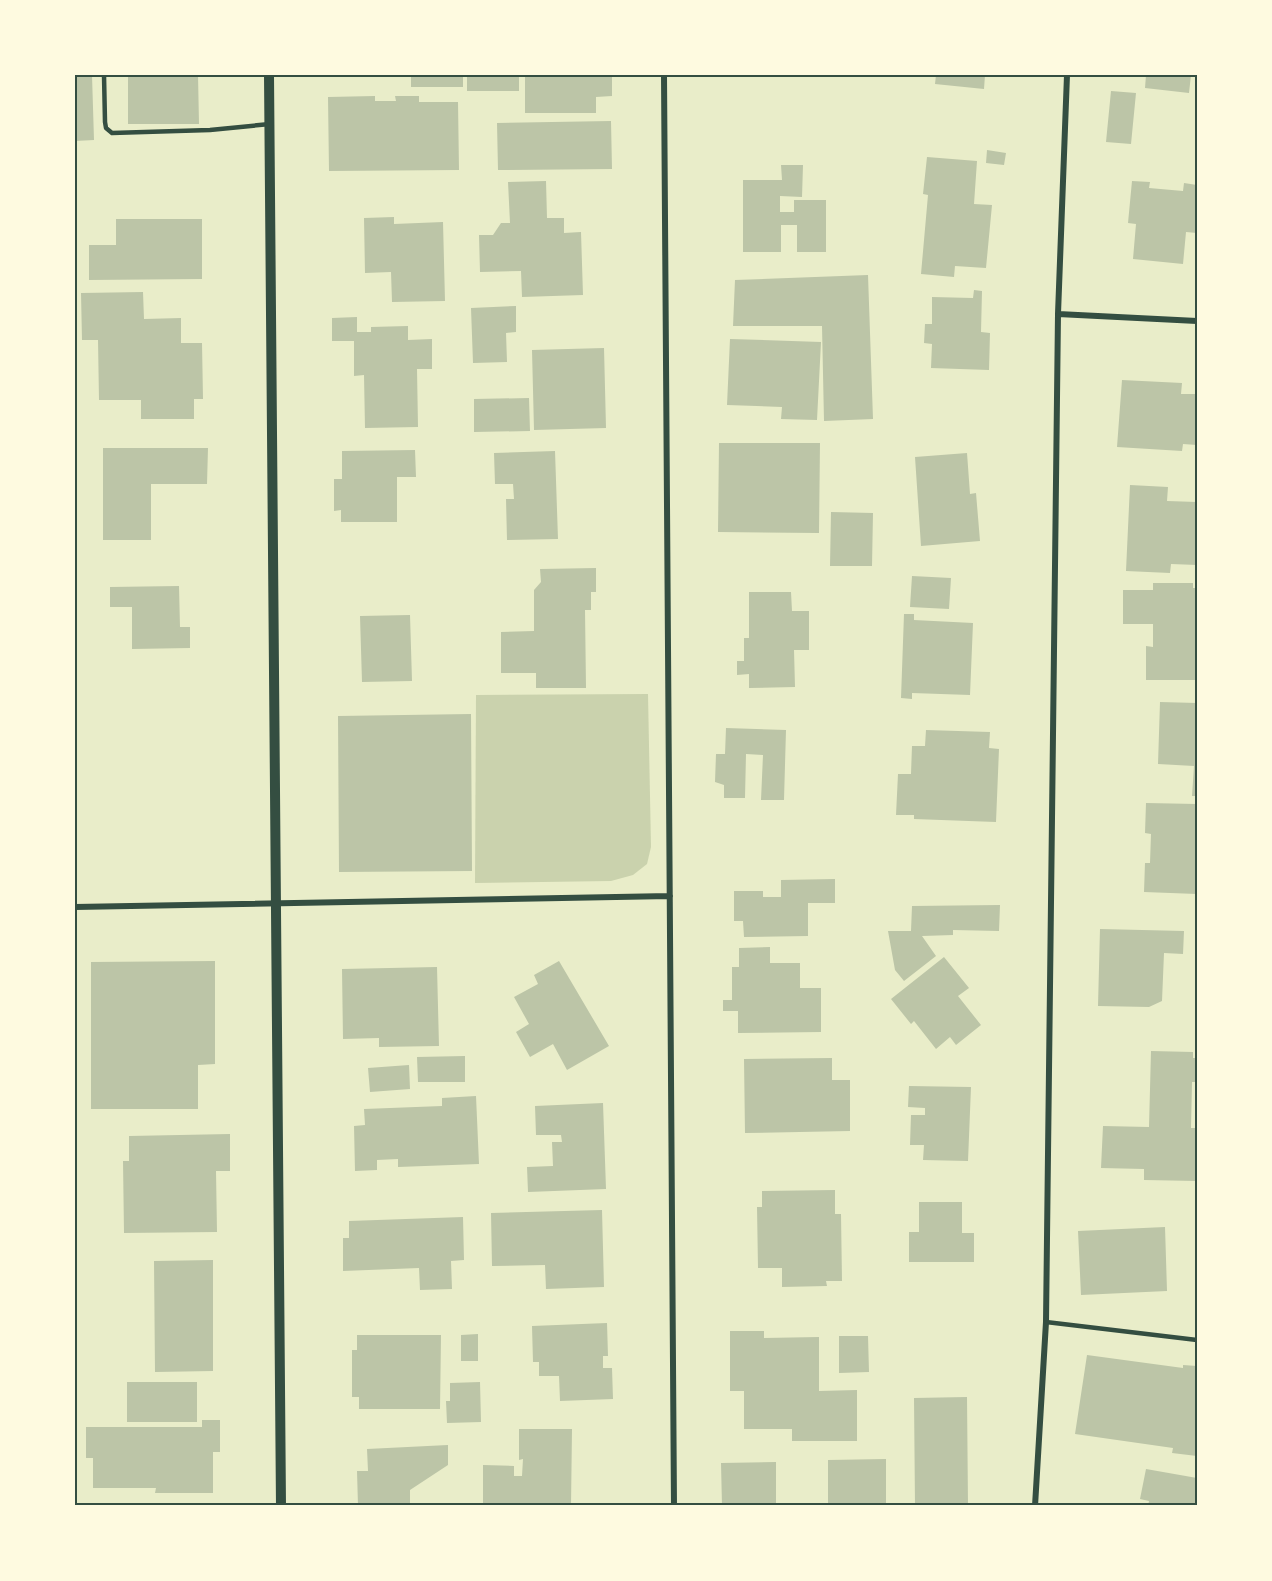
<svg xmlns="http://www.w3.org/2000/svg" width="1272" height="1581" font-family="'Fira Sans Condensed',sans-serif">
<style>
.green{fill:#cad2ad}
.building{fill:#bcc5a7}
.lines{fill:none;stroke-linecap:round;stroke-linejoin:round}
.service{stroke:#344e41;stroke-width:4.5}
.minor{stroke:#344e41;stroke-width:6}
.tertiary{stroke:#344e41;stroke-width:10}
.neatline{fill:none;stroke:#344e41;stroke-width:2}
</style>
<rect width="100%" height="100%" fill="#e9edc9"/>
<!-- green -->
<path class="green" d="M648,694L651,847L647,864L633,875L611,881L475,883L476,695Z"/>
<!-- building -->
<path class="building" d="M75,75H92L94,140L75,141Z
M128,75H198L199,124H128Z
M411,75H463V87H411Z
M467,75H519V91H467Z
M525,75H612V96L596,97V113H525Z
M936,75H985L984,89L935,84Z
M1146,75H1191L1189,93L1145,88Z
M1111,91L1136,93L1131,144L1106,142Z
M375,96V101H396L395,96H419V102H458L459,170L329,171L328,97Z
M611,121L612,169L498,170L497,123Z
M987,150L1006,153L1004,165L986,163Z
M927,157L977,161L974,204L992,205L986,268L955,266L954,277L921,274L928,195L923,194Z
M781,165H803L802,197L780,196V212H794V200H826V252H797V225H781V252H743V180H782Z
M546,181L547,218H564V233L581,232L583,295L522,297L521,271L480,272L479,235H493L501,223H510L508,182Z
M1132,181L1150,182L1149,188L1183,191L1184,183L1197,185V233L1186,232L1183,264L1133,259L1136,224L1128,223Z
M394,217V224L443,222L445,301L392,302L391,272L365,273L364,218Z
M116,219H202V279L89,280V245H116Z
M868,275L873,419L824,421L822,326H733L735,280Z
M974,290L982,291L981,332L990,333L989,370L931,368L932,344L924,343L925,324H932V297L973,298Z
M143,292L144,319L181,318V343H202L203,399H194V419H141V400H99L98,340H82L81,293Z
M516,306V332L506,333L507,362L473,363L471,308Z
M357,317V332H371V327L408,326V340L432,339V369H417L418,427L365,428L364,375L354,376V341H332V318Z
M730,339L821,342L817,420L781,419L782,407L727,405Z
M604,348L606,428L534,430L532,350Z
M1122,380L1182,383L1181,394H1197V445L1183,444L1182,451L1117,447Z
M529,398L530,431L474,432V399Z
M719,443H820L819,533L718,532Z
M103,448H208L207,484H151V540H103Z
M415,450L416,477H397V522H341V510L334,511V479H342V451Z
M555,451L558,539L507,540L506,499H514L513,484H495L494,453Z
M967,453L970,494L976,493L980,541L921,546L915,457Z
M1130,485L1168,487L1167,501L1197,502V565L1171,564L1170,573L1126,571Z
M831,512L873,513L872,566H830Z
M596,568V592H591V610H585L586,688H536V673H501V632L534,631V590L541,582L540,569Z
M912,576L951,578L949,609L910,607Z
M1153,583H1193V588H1197V680H1146V646L1153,647V624H1123V590H1153Z
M179,586L180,627H190V648L132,649V607H110V587Z
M749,592H791L792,611H809V650H794L795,687L749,688V674L737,675V661H744V638H749Z
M904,614H914V620L973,623L970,695L912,693V699L901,698Z
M410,615L412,681L362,682L360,616Z
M1160,702L1197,703V796H1192L1194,766L1158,764Z
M471,714L472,871L339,872L338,716Z
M726,728L786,730L784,800H761L763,755L746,754L745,798H724V785L715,782L716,754H725Z
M926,730L990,732L989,748L999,749L996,822L914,819V815H896L898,774H911L912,746H925Z
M1146,803L1197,804V894L1144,892L1145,863H1150L1151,834L1145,833Z
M835,879V903H808V936L744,937L743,921H734V891H763V897H781V880Z
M1000,905L999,931L953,930V935L922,936L936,956L904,981L895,970L888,931H911L912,906Z
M1100,929L1184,931L1183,954L1164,953L1162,1001L1149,1007L1098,1006Z
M770,947V963H800V988H821V1032L738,1033V1011H723V1000H732V967H739V948Z
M944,957L969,988L958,996L981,1025L956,1045L950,1037L936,1049L914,1021L911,1024L891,999Z
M215,961V1064L198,1065V1109H91V962Z
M559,961L609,1046L567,1070L553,1044L530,1057L516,1032L529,1024L514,997L538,984L534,975Z
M437,967L439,1046L379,1047V1038L343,1039L342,969Z
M1151,1051L1193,1052V1058H1197V1082H1192L1191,1128H1197V1181L1144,1180V1169L1101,1168L1103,1126L1149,1127Z
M465,1056V1082H418L417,1057Z
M832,1058V1080H850V1131L745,1133L744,1059Z
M409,1065L410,1089L370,1092L368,1068Z
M909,1086L971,1087L968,1161L923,1160L924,1145H910L911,1115H925V1108L908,1107Z
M476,1096L479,1164L398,1167V1159L377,1160V1170L355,1171L354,1126L365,1125L364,1109L442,1106V1098Z
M603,1103L606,1189L528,1192L527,1167L553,1166L552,1142H562L561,1135H536L535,1106Z
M230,1134V1171H216L217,1232L124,1233L123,1161H129V1136Z
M835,1190V1214H841L842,1281H826L827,1286L782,1287V1268H758L757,1207H762V1191Z
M919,1202H962V1233H974V1262H909V1232H919Z
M602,1210L604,1287L546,1289L545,1265L492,1266L491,1213Z
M463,1217L464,1260L451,1261L452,1289L420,1290L419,1268L343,1271V1238H349V1221Z
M1165,1227L1167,1291L1081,1295L1078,1231Z
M213,1260V1371L155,1372L154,1261Z
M607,1323L608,1356H603V1368H612L613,1399L560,1401L559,1376H539V1362H533L532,1326Z
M730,1331H764V1338L819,1337V1391L857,1390V1441H792V1429H744V1391H730Z
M478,1334V1361H461V1335Z
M357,1335H441L440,1409H359V1397H352V1350H357Z
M839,1336H868L869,1372L839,1373Z
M1087,1355L1183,1368V1365L1197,1366V1456L1172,1453L1173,1448L1075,1434Z
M127,1382H197V1422H127Z
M480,1382L481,1422L447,1423L446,1401H450V1383Z
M967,1397L968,1506H915L914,1398Z
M202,1420H220V1452H213V1493H155L156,1488H93V1458H86V1427H202Z
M519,1429H572L571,1506H483V1465L514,1466V1476H522L523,1459L519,1460Z
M448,1445V1465L410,1490V1506H358L357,1471H368L367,1449Z
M886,1459V1506H828V1460Z
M776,1462V1506H722L721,1463Z
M1146,1469L1197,1478V1506H1148L1149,1501L1140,1499Z"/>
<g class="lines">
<!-- service -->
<path class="service" d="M104,75L105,122L106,128L112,133L210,130L270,124
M1046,1322L1197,1340"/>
<!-- minor -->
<path class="minor" d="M664,75L674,1506
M1058,314L1197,321
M75,907L670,896
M1035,1506L1046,1322L1058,314L1067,75"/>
<!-- tertiary -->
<path class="tertiary" d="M269,75L281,1506"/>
</g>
<!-- border -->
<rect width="1272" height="1581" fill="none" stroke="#fefae0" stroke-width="153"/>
<rect x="76" y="76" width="1120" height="1428" class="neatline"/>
</svg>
